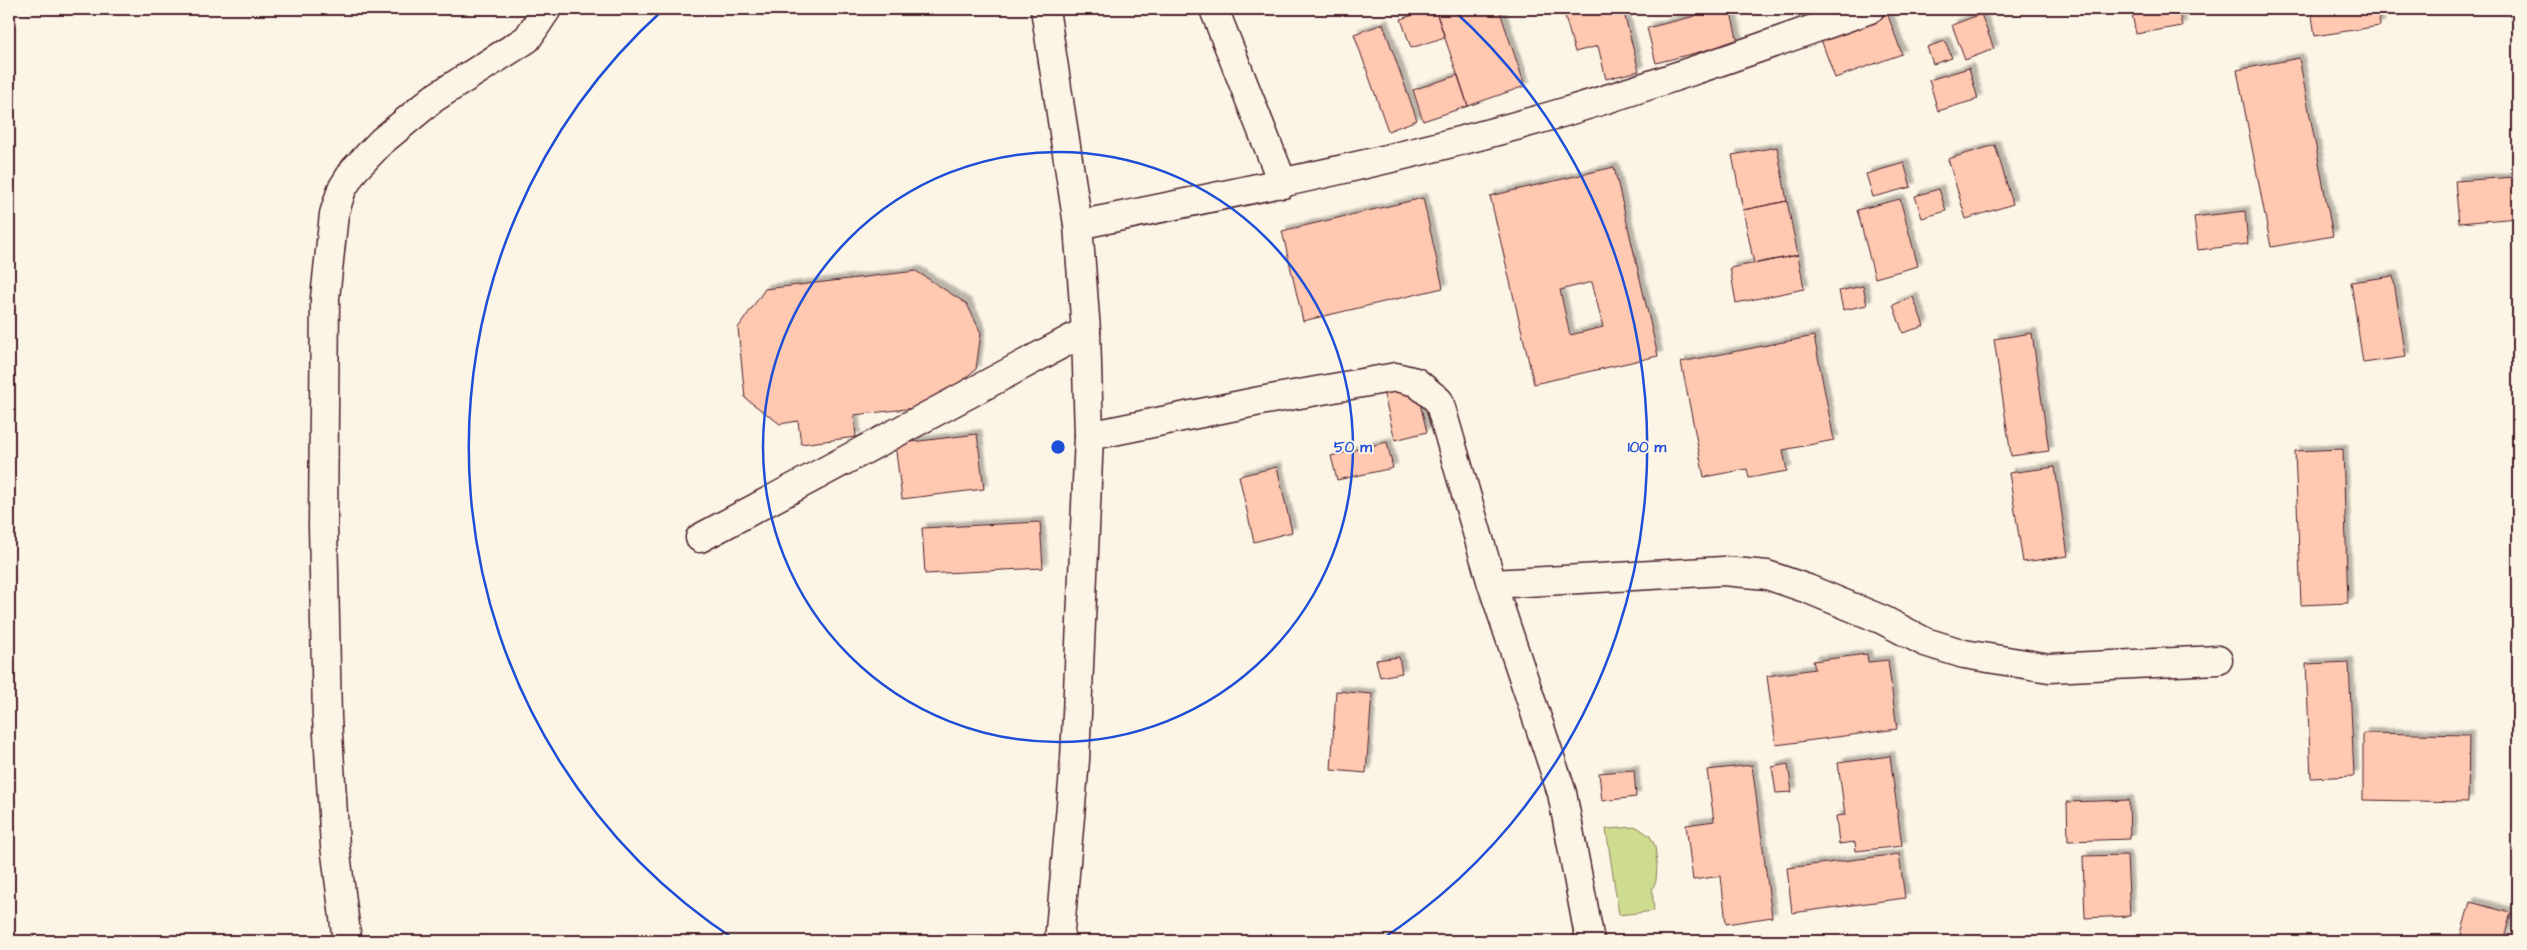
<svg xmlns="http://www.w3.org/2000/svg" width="2527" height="950" font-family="'Architects Daughter',sans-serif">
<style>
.green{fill:#cedc90;stroke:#8c7e5e}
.building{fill:#fec8b1;stroke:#4a1f2b;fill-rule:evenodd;filter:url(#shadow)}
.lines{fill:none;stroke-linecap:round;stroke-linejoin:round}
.minor-casing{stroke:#4a1f2b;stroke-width:31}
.tertiary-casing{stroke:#4a1f2b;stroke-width:31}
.minor{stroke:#fcf5e5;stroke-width:28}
.tertiary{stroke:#fcf5e5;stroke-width:28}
.ring{fill:none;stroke:#1d4ed8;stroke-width:2.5}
.centre{fill:#1d4ed8;stroke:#fcf5e5;stroke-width:2.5}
.ring-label{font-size:15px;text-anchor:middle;font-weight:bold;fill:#1d4ed8;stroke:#fcf5e5;stroke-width:4;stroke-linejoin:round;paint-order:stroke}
</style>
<defs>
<filter id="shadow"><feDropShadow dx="4.5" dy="-4.5" stdDeviation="1" flood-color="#0004"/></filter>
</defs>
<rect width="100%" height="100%" fill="#fcf5e5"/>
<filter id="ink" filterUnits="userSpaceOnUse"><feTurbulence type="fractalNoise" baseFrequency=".02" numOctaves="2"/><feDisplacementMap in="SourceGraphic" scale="10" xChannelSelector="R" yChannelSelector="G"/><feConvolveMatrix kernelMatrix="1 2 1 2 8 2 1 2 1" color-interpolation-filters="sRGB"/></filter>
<g filter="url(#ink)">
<!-- green -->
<path class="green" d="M1637,827L1650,836L1655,846L1657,865L1656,881L1652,889L1654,911L1619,915L1606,829Z"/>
<!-- building -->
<path class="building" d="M1431,9H1435L1445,37L1411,48L1401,19Z
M1435,9H1499L1525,86L1468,106Z
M1563,9H1623L1639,71L1606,79L1598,46L1575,52Z
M1693,9H1730L1738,42L1656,63L1647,28L1695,16Z
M2131,9H2178L2182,26L2136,34Z
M2311,9H2378L2380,26L2315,36Z
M1886,10L1902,54L1835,78L1819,34Z
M1981,14L1994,49L1965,60L1952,25Z
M1383,24L1417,120L1388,131L1354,34Z
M1945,41L1952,58L1933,64L1927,47Z
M2299,58L2333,236L2271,247L2237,70Z
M1969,68L1978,99L1938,111L1929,80Z
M1458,75L1468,106L1423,121L1413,90Z
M1995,145L2013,204L1966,219L1948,159Z
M1777,147L1787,201L1743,210L1732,155Z
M1904,163L1911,187L1873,197L1866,174Z
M1614,167L1658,356L1534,384L1490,196ZM1592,282L1603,327L1570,335L1560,290Z
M2515,177L2518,218L2459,223L2455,181Z
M1939,189L1946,211L1922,218L1915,196Z
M1423,198L1443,288L1303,321L1282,231Z
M1900,199L1918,266L1875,278L1857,210Z
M1787,201L1798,255L1754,264L1743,210Z
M2245,211L2248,244L2198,250L2194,217Z
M1798,255L1804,289L1736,303L1730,268Z
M916,271L967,304L981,333L976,369L932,406L854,415L856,437L801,444L798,421L780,424L745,398L738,328L765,289Z
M2393,276L2406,357L2363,363L2351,282Z
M1863,286L1867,305L1843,310L1839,291Z
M1913,297L1924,326L1903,333L1893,305Z
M2032,333L2049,451L2011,456L1994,339Z
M1814,336L1834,440L1783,450L1787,471L1749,478L1747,469L1704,477L1681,362Z
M1415,383L1427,432L1395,440L1383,391Z
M977,434L984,489L902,499L895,444Z
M1387,442L1393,468L1337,480L1331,456Z
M2343,449L2348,603L2301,605L2295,451Z
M1277,467L1292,532L1254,542L1239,476Z
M2055,467L2068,556L2023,562L2009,473Z
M1040,522L1043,568L925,574L922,528Z
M1867,654L1868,662L1888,660L1897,729L1776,745L1767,676L1815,669L1813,661Z
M1399,657L1402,673L1380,677L1376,660Z
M2349,662L2354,776L2311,778L2306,664Z
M1336,691L1372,694L1366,773L1331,770Z
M2363,733L2469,735L2468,802L2363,800Z
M1890,756L1902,846L1856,851L1855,842L1839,844L1836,816L1845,815L1838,763Z
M1788,764L1792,792L1776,793L1772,767Z
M1752,765L1772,917L1726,924L1721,876L1693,880L1686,825L1714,821L1707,770Z
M1634,770L1636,797L1602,801L1599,773Z
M2129,800L2130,839L2068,841L2067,802Z
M1899,854L1905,898L1792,913L1787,868Z
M2127,855L2130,916L2085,918L2083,856Z
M2470,902L2511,913L2503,941H2459Z
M1767,938L1768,941H1739Z"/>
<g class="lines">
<defs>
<path id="minor" d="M1214,9L1283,184
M1078,225C1240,192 1402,160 1561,113C1665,82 1767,45 1870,9
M1089,436L1260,401L1396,377L1416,382L1439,401L1492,584L1562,793L1590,941
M700,538L1086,331
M1492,584L1723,571L1767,575L1808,589L1883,620L1925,642L1964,654L2049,668L2218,660
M347,941L335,846L327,718L323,525L325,298L334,214L342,189L354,170L382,141L434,98L527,39L547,9"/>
<path id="tertiary" d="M1045,9L1078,225L1086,331L1089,436L1075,760L1059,941"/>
</defs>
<!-- minor casing -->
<use href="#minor" class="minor-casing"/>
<!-- tertiary casing -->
<use href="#tertiary" class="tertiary-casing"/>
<!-- minor -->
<use href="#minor" class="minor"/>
<!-- tertiary -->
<use href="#tertiary" class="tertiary"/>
</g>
</g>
<!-- distance rings -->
<g class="ring">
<circle cx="1058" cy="447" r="295"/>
<path d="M737 941A589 589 0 0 1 664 9M1452 9A589 589 0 0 1 1379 941"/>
</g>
<circle cx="1058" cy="447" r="8" class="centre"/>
<g class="ring-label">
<text x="1353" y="452">50 m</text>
<text x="1647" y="452">100 m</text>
</g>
<!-- margin -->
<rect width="2527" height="950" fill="none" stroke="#fcf5e5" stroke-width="30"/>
<rect x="15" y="15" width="2497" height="920" fill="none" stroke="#4a1f2b" stroke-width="2" filter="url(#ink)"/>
</svg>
